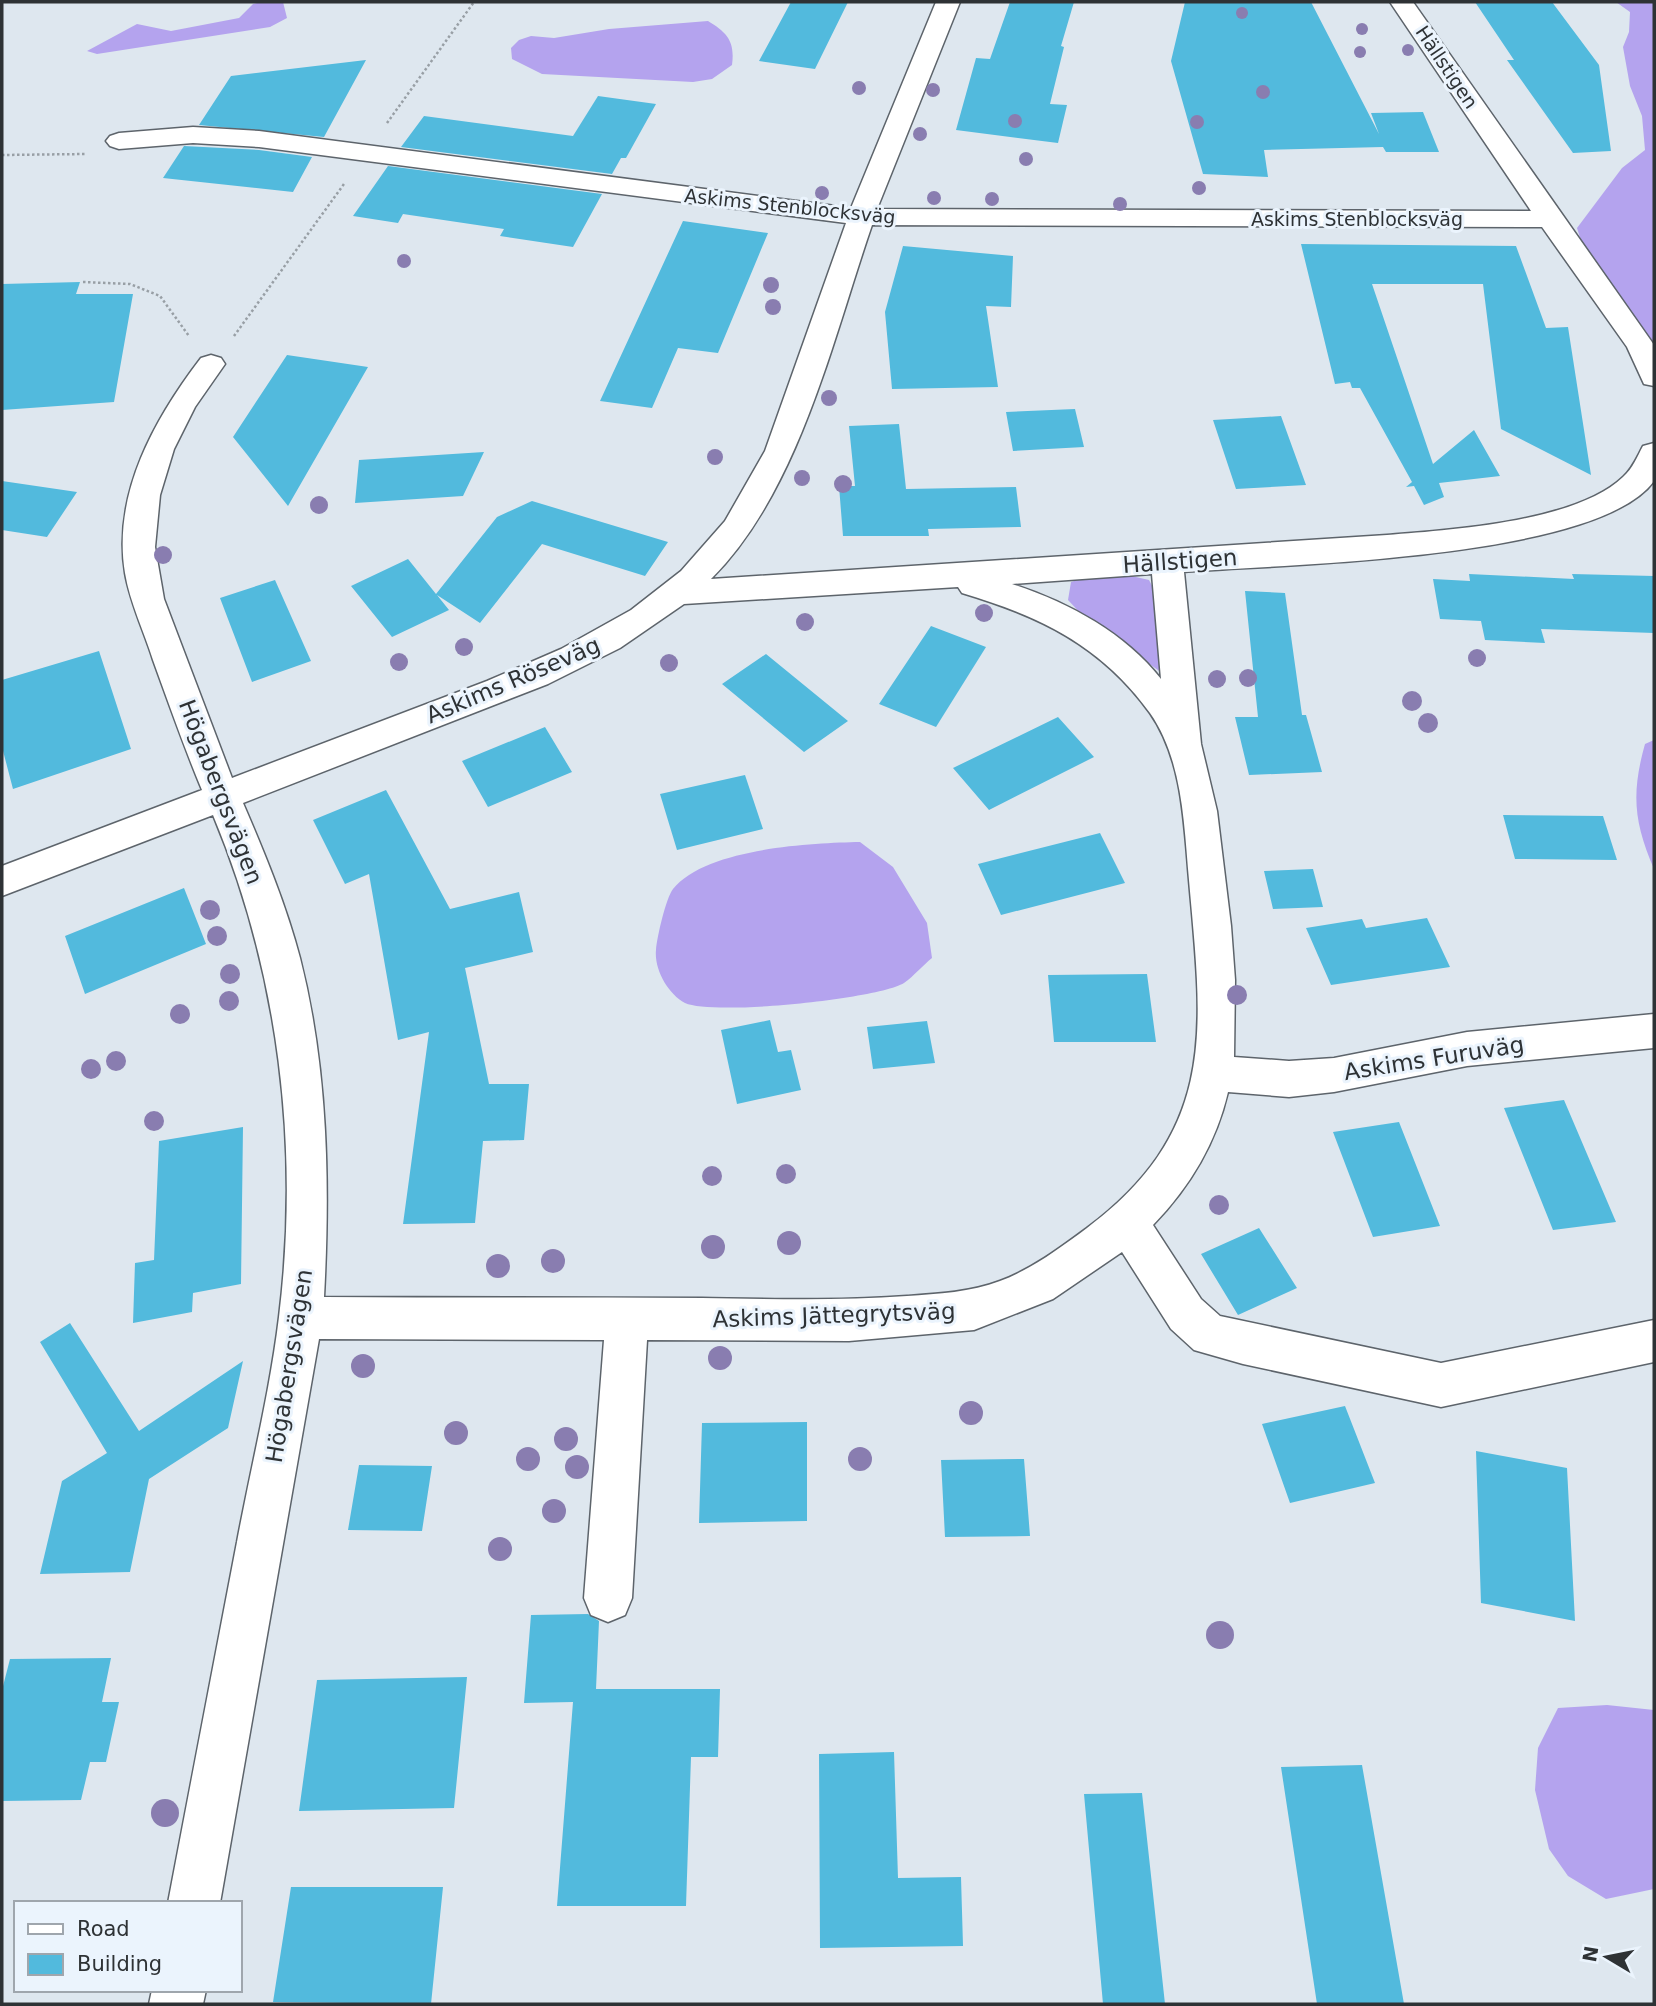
<svg xmlns="http://www.w3.org/2000/svg" width="1656" height="2006" font-family="'DejaVu Sans',sans-serif">
<style>
.forest{fill:#b4a3ee}
.building{fill:#52badd}
.lines{fill:none;stroke-linecap:round;stroke-linejoin:round}
.minor-casing{stroke:#5d646b;stroke-width:3}
.path{stroke:#989fa5;stroke-width:2.5;stroke-dasharray:2.5 2.5;stroke-linecap:butt}
.minor{fill:#fff;fill-rule:evenodd}
.tree{fill:#897db0}
.labels{text-anchor:middle;dominant-baseline:central;stroke-width:6;stroke-linejoin:round;paint-order:stroke}
.far-street-label{font-size:19px;fill:#2e3235;stroke:#ebf4fd}
.street-label{font-size:23px;fill:#2e3235;stroke:#ebf4fd}
</style>
<rect width="100%" height="100%" fill="#dee7ef"/>
<!-- forest -->
<path class="forest" d="M261,2H283L287,18L270,27L97,54L87,51L137,24L171,31L239,18L253,4Z
M1616,2H1654V345L1583,247L1577,228L1622,168L1645,150L1642,116L1630,86L1623,47L1629,32L1630,12Z
M708,21C728,33 735,42 732,65L712,79L693,82L542,74L512,59L511,48L519,40L531,36L554,38L609,29Z
M1127,575L1149,580L1158,597L1162,673L1084,617L1068,600L1071,582L1090,576Z
M1654,740V869C1634,822 1631,794 1645,744Z
M860,842L893,867L927,923L932,958C923,965 914,976 904,983C878,999 714,1016 685,1003C668,994 654,969 656,950C657,937 666,898 673,889C706,848 811,843 860,842Z
M1607,1705L1654,1710V1889L1606,1899L1568,1876L1549,1849L1535,1790L1538,1748L1558,1708Z"/>
<!-- building -->
<path class="building" d="M791,2H848L815,69L759,61Z
M1010,2H1074L1061,46L1064,47L1050,104L1067,105L1058,143L956,130L976,58L990,59Z
M1185,2H1311L1379,134L1371,113L1423,112L1439,152H1386L1383,147L1264,150L1268,177L1203,174L1171,61Z
M1475,2H1552L1599,65L1611,151L1573,153L1507,60H1514Z
M366,60L324,137L199,125L231,76Z
M598,96L656,104L626,158H621L612,174L401,147L424,116L573,136Z
M184,146L259,150L312,157L293,192L163,178Z
M388,166L602,194L573,247L500,236L504,229L403,214L398,223L353,216Z
M683,221L768,233L718,353L678,348L652,408L600,401Z
M1301,244L1516,246L1546,328L1568,327L1591,475L1501,429L1483,284H1372L1433,464L1474,430L1500,476L1439,483L1444,497L1424,505L1414,486L1406,487L1412,482L1360,388H1352L1350,382L1335,384Z
M903,246L1013,256L1011,307L986,306L998,387L892,389L885,312Z
M80,282L76,294H133L114,402L2,410V284Z
M287,355L368,367L288,506L233,437Z
M1075,409L1084,447L1013,451L1006,412Z
M1281,416L1306,485L1236,489L1213,420Z
M899,424L906,489L1016,487L1021,527L928,529L929,536H843L839,486H855L849,426Z
M484,452L463,496L355,503L359,460Z
M2,481L77,492L47,537L2,530Z
M532,501L668,542L645,576L542,544L480,623L437,595L449,610L392,637L351,586L408,559L436,594L497,517Z
M1469,574L1574,579L1572,574L1654,576V633L1541,629L1545,643L1485,640L1481,621L1440,619L1433,579L1470,581Z
M275,580L311,661L252,682L220,598Z
M1245,591L1285,593L1302,715H1306L1322,772L1249,775L1235,717H1258Z
M931,626L986,647L936,727L879,704Z
M99,651L131,749L13,789L2,747V680Z
M766,654L848,721L804,752L722,684Z
M1058,717L1094,757L989,810L953,768Z
M545,727L572,772L488,807L462,761Z
M745,775L763,829L677,850L660,794Z
M386,790L450,909L519,892L533,952L465,968L489,1084H529L524,1140L483,1141L475,1223L403,1224L429,1032L398,1040L369,874L345,884L313,820Z
M1503,815L1603,816L1617,860L1515,859Z
M1100,833L1125,883L1001,915L978,864Z
M1313,869L1323,907L1273,909L1264,871Z
M184,888L206,944L85,994L65,936Z
M1427,918L1450,967L1331,985L1306,928L1362,919L1366,928Z
M1147,974L1156,1042H1054L1048,975Z
M770,1020L778,1052L791,1050L801,1090L737,1104L721,1030Z
M927,1021L935,1063L873,1069L867,1027Z
M1564,1100L1616,1222L1553,1230L1504,1108Z
M1399,1122L1440,1226L1373,1237L1333,1132Z
M243,1127L241,1284L193,1293L192,1312L133,1323L135,1263L154,1260L159,1141Z
M1259,1228L1297,1288L1238,1315L1201,1254Z
M70,1323L139,1431L243,1361L228,1428L149,1479L130,1572L40,1574L62,1481L107,1453L40,1342Z
M1345,1406L1375,1483L1290,1503L1262,1424Z
M807,1422V1521L699,1523L702,1423Z
M1476,1451L1567,1468L1575,1621L1481,1603Z
M1024,1459L1030,1536L945,1537L941,1460Z
M359,1465L432,1466L422,1531L348,1530Z
M588,1614L599,1621L596,1689H720L718,1757H691L686,1906H557L573,1702L524,1703L531,1615Z
M111,1658L102,1702H119L106,1762H90L81,1800L2,1801V1690L10,1659Z
M467,1677L454,1808L299,1811L317,1680Z
M894,1752L898,1878L961,1877L963,1946L820,1948L819,1754Z
M1362,1765L1404,2004H1317L1281,1767Z
M1142,1793L1165,2004H1103L1084,1794Z
M291,1887H443L431,2004L273,2002Z"/>
<g class="lines">
<defs>
<path id="minor" d="M936,2H960L877,209L1531,211L1390,2H1413L1654,345V386L1644,384L1627,347L1542,227L872,225C832,341 799,491 711,579L1387,535C1450,530 1576,522 1623,477C1633,468 1637,457 1643,446L1654,443V481C1596,560 1283,564 1184,572L1201,744L1217,811L1231,926L1235,980L1234,1057L1289,1061L1334,1058L1467,1032L1654,1014V1048L1467,1066L1334,1092L1289,1097L1228,1092C1216,1143 1190,1187 1153,1225L1201,1299L1220,1316L1441,1363L1654,1320V1362L1441,1407L1243,1364L1194,1350L1171,1329L1122,1252L1053,1299L974,1330L849,1341L647,1340L632,1598L625,1615L608,1622L591,1615L584,1598L604,1340L319,1339L220,1903H168C191,1782 214,1662 237,1542C251,1467 270,1392 279,1317C300,1147 279,973 213,815L2,896V866L202,790C184,747 169,704 153,660C144,631 130,603 125,573C112,494 155,418 201,358L211,355L221,358L225,364L195,407L174,449L160,495L155,547L164,599L232,778L487,681L561,649L631,610L681,571L725,521L765,451L846,223L259,147L193,143L119,149L110,146L106,141L110,136L119,133L193,127L259,131L851,208ZM1152,574L1161,679C1125,633 1068,602 1012,584ZM958,587L962,593C1039,616 1101,645 1150,713C1183,760 1184,825 1189,880C1202,1028 1219,1129 1087,1228C1060,1248 1032,1269 1000,1281C971,1292 938,1294 907,1296C839,1301 770,1299 702,1298C576,1297 450,1298 324,1297C330,1184 328,1068 300,958C286,905 265,854 243,803L548,684L620,648L684,604Z
M152,1990H206L203,2004H149Z"/>
</defs>
<!-- minor casing -->
<use href="#minor" class="minor-casing"/>
<!-- path -->
<path class="path" d="M387,123L474,2
M2,155L85,154
M83,282L130,284L160,296L189,336
M234,336L344,184"/>
<!-- minor -->
<use href="#minor" class="minor"/>
</g>
<!-- trees -->
<g class="tree">
<circle cx="1242" cy="13" r="6"/>
<circle cx="1362" cy="29" r="6"/>
<circle cx="1408" cy="50" r="6"/>
<circle cx="1360" cy="52" r="6"/>
<circle cx="859" cy="88" r="7"/>
<circle cx="933" cy="90" r="7"/>
<circle cx="1263" cy="92" r="7"/>
<circle cx="1015" cy="121" r="7"/>
<circle cx="1197" cy="122" r="7"/>
<circle cx="920" cy="134" r="7"/>
<circle cx="1026" cy="159" r="7"/>
<circle cx="1199" cy="188" r="7"/>
<circle cx="822" cy="193" r="7"/>
<circle cx="934" cy="198" r="7"/>
<circle cx="992" cy="199" r="7"/>
<circle cx="1120" cy="204" r="7"/>
<circle cx="404" cy="261" r="7"/>
<circle cx="771" cy="285" r="8"/>
<circle cx="773" cy="307" r="8"/>
<circle cx="829" cy="398" r="8"/>
<circle cx="715" cy="457" r="8"/>
<circle cx="802" cy="478" r="8"/>
<circle cx="843" cy="484" r="9"/>
<circle cx="319" cy="505" r="9"/>
<circle cx="163" cy="555" r="9"/>
<circle cx="984" cy="613" r="9"/>
<circle cx="805" cy="622" r="9"/>
<circle cx="464" cy="647" r="9"/>
<circle cx="1477" cy="658" r="9"/>
<circle cx="399" cy="662" r="9"/>
<circle cx="669" cy="663" r="9"/>
<circle cx="1248" cy="678" r="9"/>
<circle cx="1217" cy="679" r="9"/>
<circle cx="1412" cy="701" r="10"/>
<circle cx="1428" cy="723" r="10"/>
<circle cx="210" cy="910" r="10"/>
<circle cx="217" cy="936" r="10"/>
<circle cx="230" cy="974" r="10"/>
<circle cx="1237" cy="995" r="10"/>
<circle cx="229" cy="1001" r="10"/>
<circle cx="180" cy="1014" r="10"/>
<circle cx="116" cy="1061" r="10"/>
<circle cx="91" cy="1069" r="10"/>
<circle cx="154" cy="1121" r="10"/>
<circle cx="786" cy="1174" r="10"/>
<circle cx="712" cy="1176" r="10"/>
<circle cx="1219" cy="1205" r="10"/>
<circle cx="789" cy="1243" r="12"/>
<circle cx="713" cy="1247" r="12"/>
<circle cx="553" cy="1261" r="12"/>
<circle cx="498" cy="1266" r="12"/>
<circle cx="720" cy="1358" r="12"/>
<circle cx="363" cy="1366" r="12"/>
<circle cx="971" cy="1413" r="12"/>
<circle cx="456" cy="1433" r="12"/>
<circle cx="566" cy="1439" r="12"/>
<circle cx="528" cy="1459" r="12"/>
<circle cx="860" cy="1459" r="12"/>
<circle cx="577" cy="1467" r="12"/>
<circle cx="554" cy="1511" r="12"/>
<circle cx="500" cy="1549" r="12"/>
<circle cx="1220" cy="1635" r="14"/>
<circle cx="165" cy="1813" r="14"/>
</g>
<g class="labels">
<!-- far-street labels -->
<g class="far-street-label">
<text transform="translate(1447 67) rotate(56)">Hällstigen</text>
<text transform="translate(790 206) rotate(6)">Askims Stenblocksväg</text>
<text x="1357" y="219">Askims Stenblocksväg</text>
</g>
<!-- street labels -->
<g class="street-label">
<text transform="translate(1180 561) rotate(-4)">Hällstigen</text>
<text transform="translate(513 680) rotate(-23)">Askims Röseväg</text>
<text transform="translate(221 792) rotate(69)">Högabergsvägen</text>
<text transform="translate(1434 1058) rotate(-9)">Askims Furuväg</text>
<text transform="translate(834 1315) rotate(-2)">Askims Jättegrytsväg</text>
<text transform="translate(289 1366) rotate(-81)">Högabergsvägen</text>
</g>
</g>
<!-- border -->
<rect width="1656" height="2006" fill="none" stroke="#2e3235" stroke-width="7"/>
<!-- legend -->
<rect x="14" y="1901" width="228" height="91" fill="#ebf4fd" stroke="#9fa6ad" stroke-width="2"/>
<rect x="28" y="1924" width="35" height="10" fill="#ffffff" stroke="#9fa6ad" stroke-width="2"/>
<text x="77" y="1936" font-size="21" fill="#2e3235">Road</text>
<rect x="28" y="1954" width="35" height="21" fill="#52badd" stroke="#9fa6ad" stroke-width="2"/>
<text x="77" y="1971" font-size="21" fill="#2e3235">Building</text>
<!-- north arrow -->
<g transform="translate(1607 1957) rotate(280)" stroke="#ebf4fd" stroke-width="5" paint-order="stroke">
<path d="M0-5L12 26L0 18L-12 26Z" fill="#2e3235"/>
<text y="-10" font-size="19" font-weight="bold" text-anchor="middle" fill="#2e3235">N</text>
</g>
</svg>
